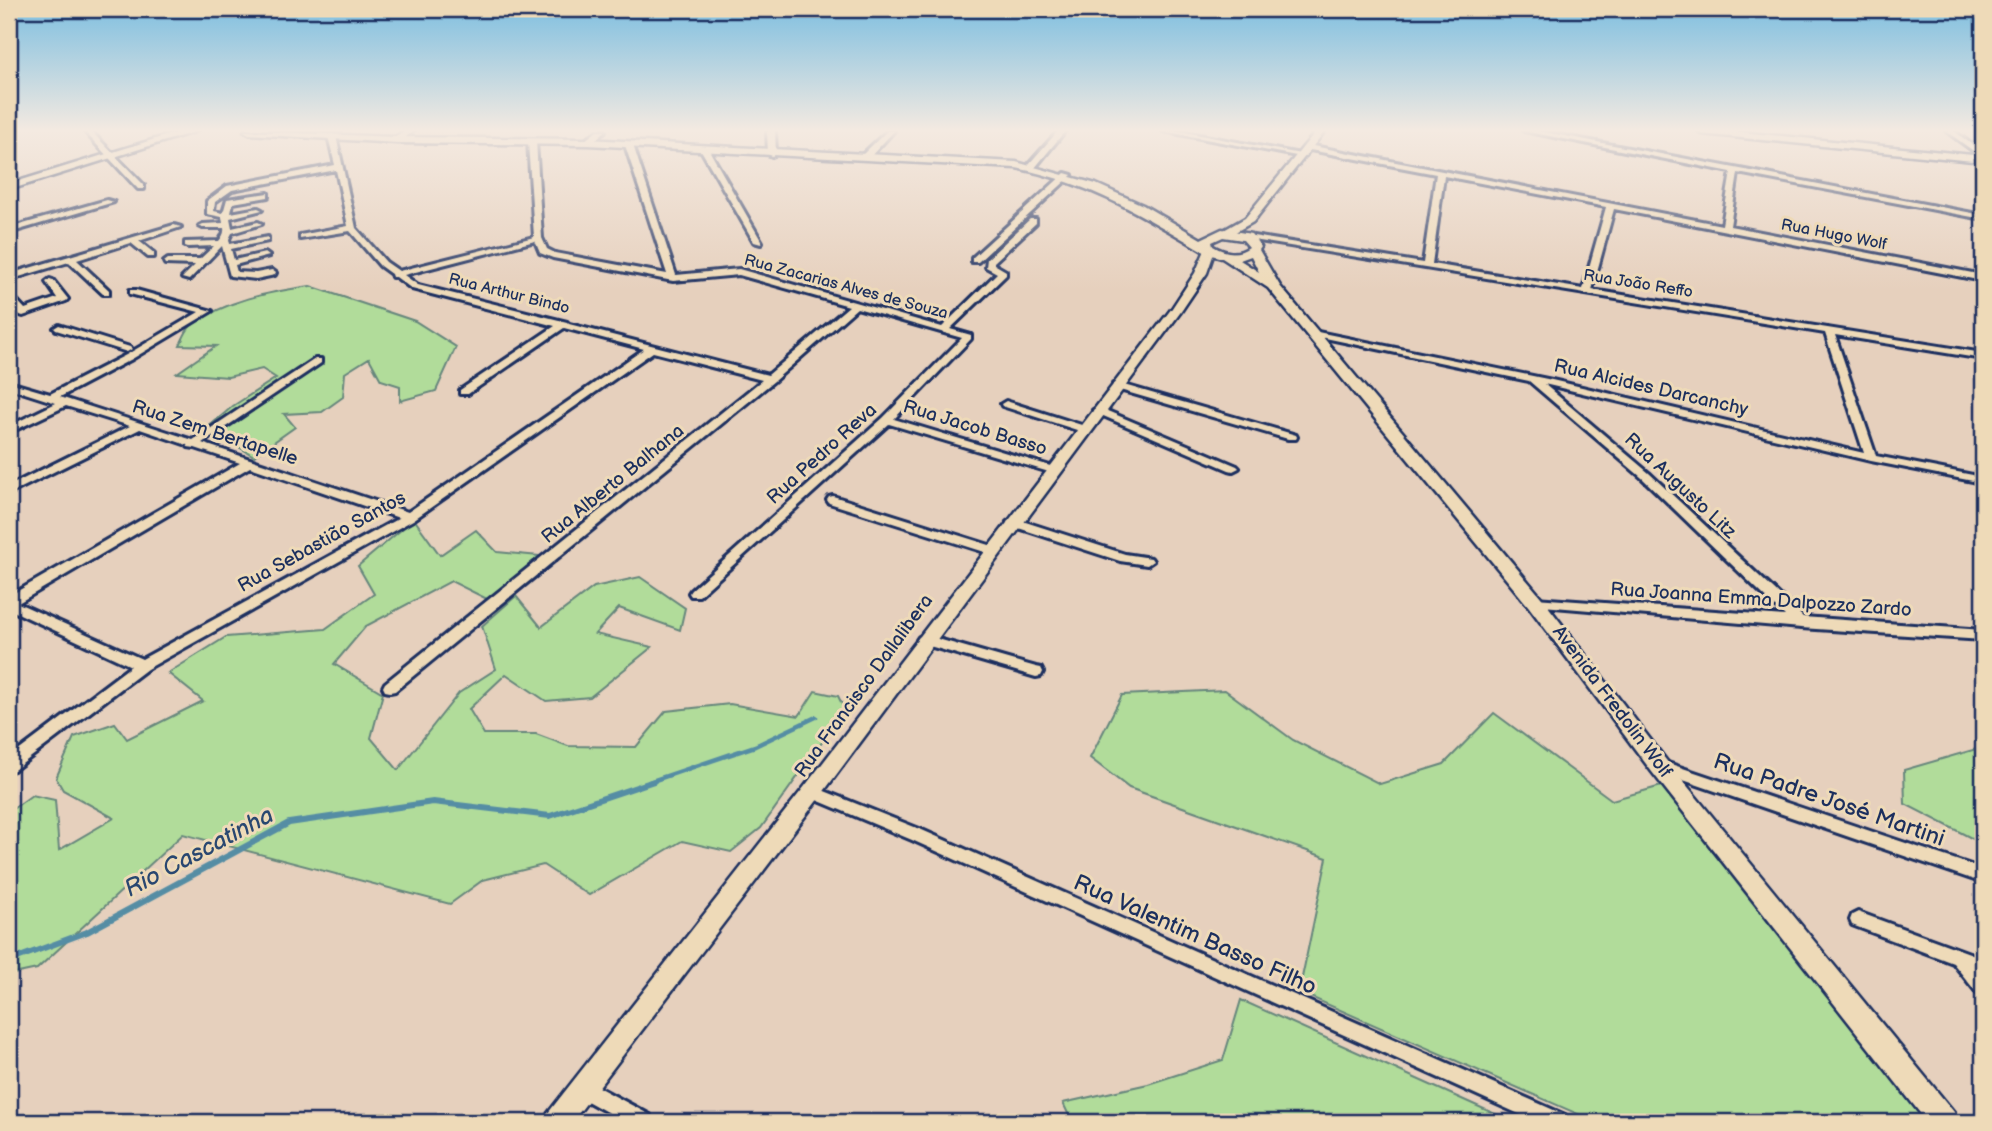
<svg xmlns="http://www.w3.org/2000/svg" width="1992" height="1131" font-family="'Balsamiq Sans',sans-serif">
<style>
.green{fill:#b1dc9a;stroke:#66867c;stroke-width:2}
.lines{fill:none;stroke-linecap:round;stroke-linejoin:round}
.stream-far1{stroke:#558da4;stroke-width:4.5}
.stream{stroke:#558da4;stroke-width:6}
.minor-casing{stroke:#1b2f5e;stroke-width:6}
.tertiary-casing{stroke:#1b2f5e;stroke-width:5}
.secondary-casing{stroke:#1b2f5e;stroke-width:5}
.minor{fill:#eedab8;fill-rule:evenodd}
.tertiary{fill:#eedab8;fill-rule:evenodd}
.secondary{fill:#eedab8;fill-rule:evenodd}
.labels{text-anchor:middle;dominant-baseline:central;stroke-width:6;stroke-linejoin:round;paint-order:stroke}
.far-street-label{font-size:16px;fill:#1b2f5e;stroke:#eedab8}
.street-label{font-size:19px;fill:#1b2f5e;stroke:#eedab8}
.near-street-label{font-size:23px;fill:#1b2f5e;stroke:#eedab8}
.near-water-label{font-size:24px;font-style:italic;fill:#294770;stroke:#eedab8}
</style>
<rect width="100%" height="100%" fill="#e6d0bd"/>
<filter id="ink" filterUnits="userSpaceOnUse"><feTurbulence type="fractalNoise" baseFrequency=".0143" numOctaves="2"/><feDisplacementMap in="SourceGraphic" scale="14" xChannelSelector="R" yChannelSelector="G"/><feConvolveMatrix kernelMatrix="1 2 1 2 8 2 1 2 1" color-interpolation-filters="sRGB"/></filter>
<g filter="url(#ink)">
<!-- green -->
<path class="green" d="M310,286L415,321L456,347L436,391L400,401V386L381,380L369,358L345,373L343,397L322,412L284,414L295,427L254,456L207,428L233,406L276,378L262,369L228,377L177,373L216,346L180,345C183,339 186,330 191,326C225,300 270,292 310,286Z
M414,519L440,555L476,530L497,552L550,557L487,599L451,581L366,626L334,664L383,693L371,738L398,770L459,693L496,669L482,626L516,596L541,627L594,587L640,577L685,608L680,630L619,608L595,634L652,647L590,697L546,701L506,674L469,709L484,734H536L568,746L636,747L666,711L730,704L799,716L815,691L838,696L845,710L761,828L731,852L682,841L589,895L543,865L483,880L450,904L183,834L37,969L9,975V866L17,864L10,811L32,795L55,800L59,850L114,818L63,790L56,778L74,737L115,723L127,739L203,701L168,673L226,637L325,629L374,594L358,566Z
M1225,690L1293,740L1380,784L1444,764L1494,713L1612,800L1665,785L1926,1122H1596L1299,992L1327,858L1129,788L1090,758L1122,695Z
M1983,747V844L1905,804L1904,770Z
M1241,1000L1513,1122H1072L1063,1103L1148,1084L1223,1060Z"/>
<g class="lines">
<!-- stream-far1 -->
<path class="stream-far1" d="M649,782L755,746L816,717"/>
<!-- stream -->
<path class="stream" d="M9,961L87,932L289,823L433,802L550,816L654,781"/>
<defs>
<path id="minor" d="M84,131H91L144,185V189H138Z
M405,131H413L400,142H394V138Z
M597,131H605L591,144H585V140Z
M767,131H775L776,154L772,156L768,154Z
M887,131H894L869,158H863V154Z
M1058,131H1065L1034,169H1028V165Z
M1163,131H1179L1306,155L1302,157Z
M1524,131H1539L1983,215V219L1738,173L1730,226L1983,275V281L1614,209L1592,290L1983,353V359L1835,335L1876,456L1983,477V483L1871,461L1544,384L1649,473L1803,617L1983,630V640L1801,628L1531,605L1529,602L1535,598L1785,616L1641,477L1529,381L1311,335L1308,334V330L1552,380L1864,453L1825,333L1247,239L1243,237L1247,235L1423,263L1436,174L1305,149L1304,147L1308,145L1722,225L1731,172ZM1444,176L1606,207L1583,289L1432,264Z
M1946,131H1954L1983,153V158Z
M332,134L336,136L356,228L386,262L399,271L534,237L528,141L532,139L536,141L542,238L547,249L555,253L667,274L625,145L629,143L633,145L676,275L739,269L942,327L997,273L986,267L987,259L1030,219H1036V223L994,262V264L1006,271V275L950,329L971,335V339L894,419L1057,468L1059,470L1053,473L1049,472L889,424L699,596H691L689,593L691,590L883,418L962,338L857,308L774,381L395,691L390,692L385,691L383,687L385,683L762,380L653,352L413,520L147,669L14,770L9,772V758L131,666L9,609V596L240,463L195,448L188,447L187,445L140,429L9,494V486L130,426L66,406L9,433V426L56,403L9,388V382L50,394L126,355L199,312L130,294V290H136L212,311L132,359L60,397L193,440L315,359H321V363L202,443L408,512L644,349L564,328L468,394H460V390L555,326L412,289L396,277H392L391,274L380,266L350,231L300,239V235L348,226L336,170L232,190L215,202L214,211L223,213L227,199L268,193V197L233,203L231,213L258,208L262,210L230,218L232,228L258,222L262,224L232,233L229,239L230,244L268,237V241L231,249L234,260L265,253L269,256L235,265L237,272L256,273L272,270L276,273L275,275L256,279L230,276L222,246L189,280L182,278L195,265L165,264L164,262L168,259H200L214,246L188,247L185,246V242L219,241C222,237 225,233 224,228H203L199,226L203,224L223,223L222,217L207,214V201L227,186L335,165L328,136ZM535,241L540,253L553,258L673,281L739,275L849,306L768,375L569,324L567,322L418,285L404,275ZM250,467L399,518L142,659L18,603Z
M702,148L709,150L762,242L761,244L754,242L701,150Z
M1065,173L1072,175L978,262H972V258Z
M107,200L114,202L9,233V228Z
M174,225L181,227L139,241L154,253V257H148L131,243L77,260L109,290V294H103L69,262L9,280V274Z
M50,279L53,280L68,299L66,301L23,316L20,315L9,302V294L12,295L25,309L57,298L46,282Z
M59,325L130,347L132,349L127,352L124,351L56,330L54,328Z
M1117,383L1296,435L1297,437L1296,439H1288L1113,388V384Z
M1006,401L1088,427L1089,429L1084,432L1080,431L1002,406L1001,404Z
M1098,407L1237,466L1239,468L1233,471L1229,470L1094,412L1093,410Z
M833,496L996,547L998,550L992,554L988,553L829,503L827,500L829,497Z
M1013,518L1125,554L1151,558L1153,561L1147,565L1120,561L1009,525L1007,522Z
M924,635L1036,667L1041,668L1043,672L1041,676L1036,677L919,643L917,640L919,637Z
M1659,760L1983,869V883L1654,770L1652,766L1654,762Z
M812,786L922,830L1565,1115L1567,1122H1537L912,840L807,796L805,792L807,788Z
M1858,912L1983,958V995L1977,993L1953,963L1852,925L1850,920L1852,915Z
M583,1079L650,1115L652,1122H625L576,1095L574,1088L576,1081Z"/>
<path id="tertiary" d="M1316,131H1325L1253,222L1230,235H1222V231L1245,218Z
M1698,131H1731L1983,156V162L1702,134Z
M1206,248L1215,250L1207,273L1180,313L819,798L572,1122H545L548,1113L805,786L1172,308L1195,273Z"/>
<path id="secondary" d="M181,131H197L9,190V184Z
M244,131L397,137L588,139L1016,162L1096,184L1143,205L1201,239L1222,229L1251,234L1261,247L1259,250L1280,286L1541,597L1666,760L1954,1112L1957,1122H1927L1652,772L1529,607L1268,288L1222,258L1208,254C1144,216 1091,183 1016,168L588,145L397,143L249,134ZM1223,237L1243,240L1249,247C1237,256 1225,253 1213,246L1212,242ZM1251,256L1259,272L1240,260Z"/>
</defs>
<!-- minor casing -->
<use href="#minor" class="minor-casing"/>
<!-- tertiary casing -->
<use href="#tertiary" class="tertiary-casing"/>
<!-- secondary casing -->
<use href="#secondary" class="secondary-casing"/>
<!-- minor -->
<use href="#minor" class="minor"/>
<!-- tertiary -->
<use href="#tertiary" class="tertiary"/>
<!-- secondary -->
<use href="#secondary" class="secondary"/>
</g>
</g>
<!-- sky -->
<linearGradient id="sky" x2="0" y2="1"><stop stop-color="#7cbee0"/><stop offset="0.45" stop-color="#f4eae1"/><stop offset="1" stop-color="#f4eae1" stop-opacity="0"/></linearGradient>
<rect width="1992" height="290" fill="url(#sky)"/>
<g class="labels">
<!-- far-street labels -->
<g class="far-street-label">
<text transform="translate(1834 235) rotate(11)">Rua Hugo Wolf</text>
<text transform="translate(1638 284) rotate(9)">Rua João Reffo</text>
<text transform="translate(846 287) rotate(15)">Rua Zacarias Alves de Souza</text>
<text transform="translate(509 294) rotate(14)">Rua Arthur Bindo</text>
</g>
<!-- street labels -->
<g class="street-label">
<text transform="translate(1651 388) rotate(13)">Rua Alcides Darcanchy</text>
<text transform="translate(975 428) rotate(17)">Rua Jacob Basso</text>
<text transform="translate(215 433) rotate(18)">Rua Zem Bertapelle</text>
<text transform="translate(822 454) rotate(-42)">Rua Pedro Reva</text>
<text transform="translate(613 484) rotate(-39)">Rua Alberto Balhana</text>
<text transform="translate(1680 486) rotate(43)">Rua Augusto Litz</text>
<text transform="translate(322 542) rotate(-29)">Rua Sebastião Santos</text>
<text transform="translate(1761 600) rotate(4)">Rua Joanna Emma Dalpozzo Zardo</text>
<text transform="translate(864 686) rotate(-54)">Rua Francisco Dallalibera</text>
<text transform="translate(1612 702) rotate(53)">Avenida Fredolin Wolf</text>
</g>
<!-- near-street labels -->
<g class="near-street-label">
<text transform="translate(1829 800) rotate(19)">Rua Padre José Martini</text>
<text transform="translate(1195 935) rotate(24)">Rua Valentim Basso Filho</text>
</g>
<!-- near-water labels -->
<g class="near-water-label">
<text transform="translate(199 852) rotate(-28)">Rio Cascatinha</text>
</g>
</g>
<!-- margin -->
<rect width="1992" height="1131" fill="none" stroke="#eedab8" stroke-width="35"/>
<rect x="18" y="18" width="1957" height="1096" fill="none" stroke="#1b2f5e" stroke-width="2.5" filter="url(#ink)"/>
</svg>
